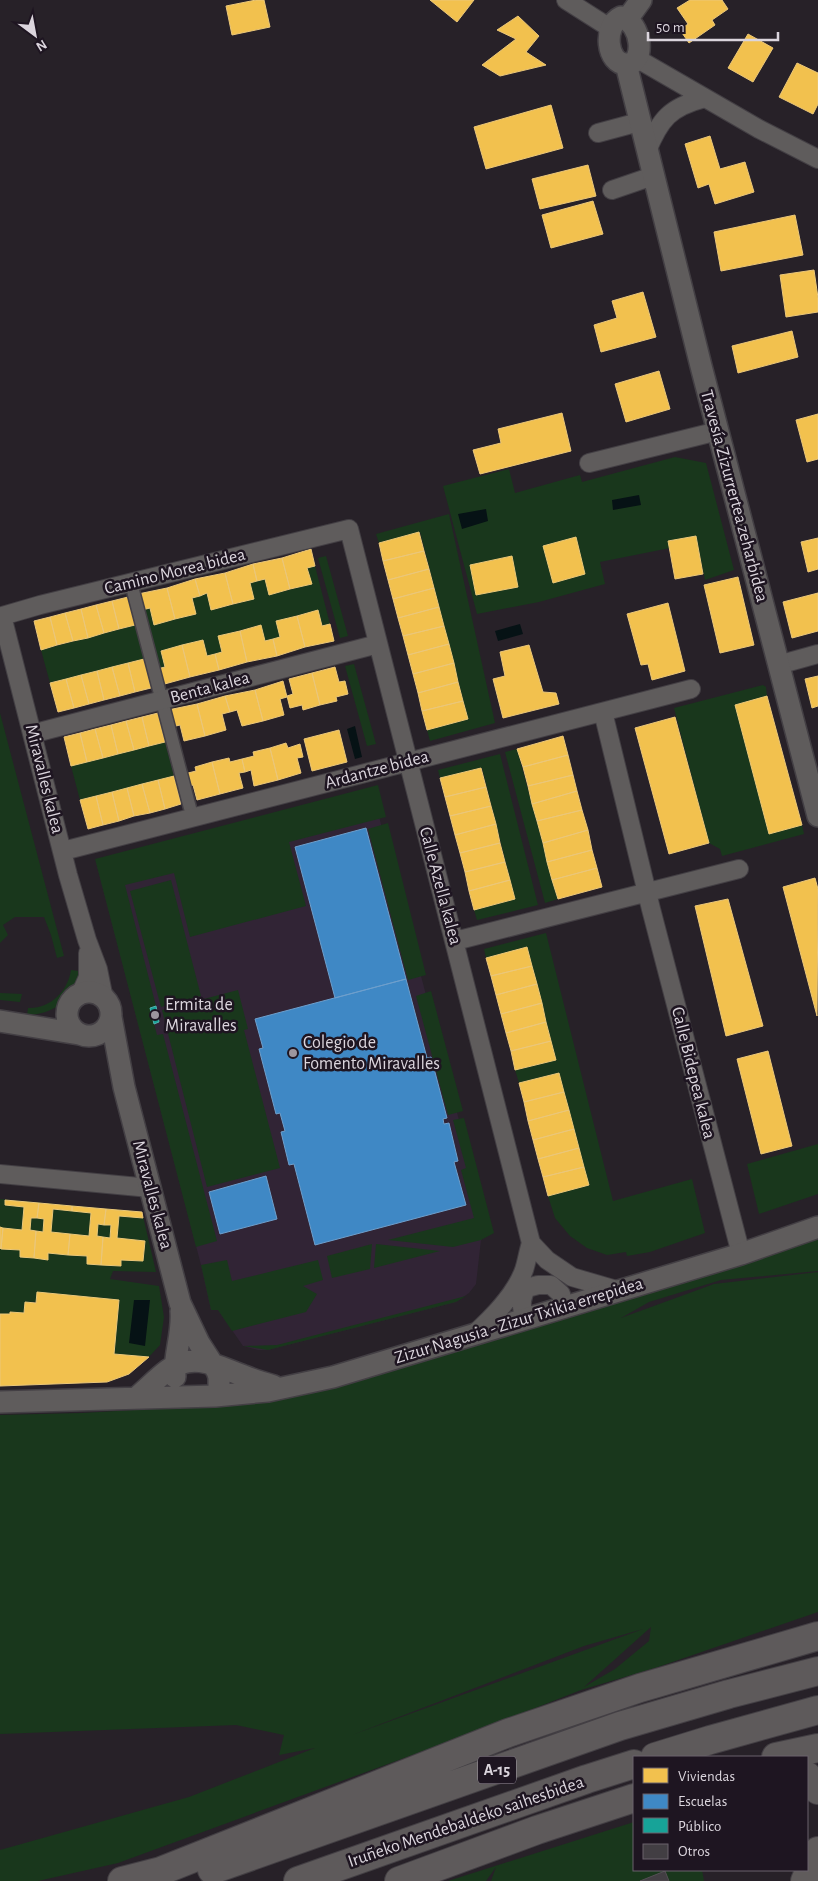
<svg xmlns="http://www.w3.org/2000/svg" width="818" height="1881" font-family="'Alegreya Sans',sans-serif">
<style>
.built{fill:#312435}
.green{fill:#19371c;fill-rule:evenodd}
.water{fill:#061215}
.homes{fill:#f2c14e;stroke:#ebc779}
.schools{fill:#3f88c5;stroke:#6e9fcc}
.public{fill:#17a398;stroke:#52b2ad}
.building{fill:#423e43;stroke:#544f55}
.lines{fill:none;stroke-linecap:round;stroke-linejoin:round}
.pedestrian-casing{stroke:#433f44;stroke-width:15}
.minor-casing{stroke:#433f44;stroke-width:20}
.tertiary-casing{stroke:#433f44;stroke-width:24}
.trunk-casing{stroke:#433f44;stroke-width:30}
.motorway-casing{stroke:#433f44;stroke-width:30}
.pedestrian{stroke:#5f5c5c;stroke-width:12}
.minor{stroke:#5f5c5c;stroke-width:18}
.tertiary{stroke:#5f5c5c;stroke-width:21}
.trunk{stroke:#605c5c;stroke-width:28}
.motorway{stroke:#5e5a5b;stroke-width:28}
.poi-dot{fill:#9c969e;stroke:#1e1521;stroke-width:2}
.labels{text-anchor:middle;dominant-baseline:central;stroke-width:5;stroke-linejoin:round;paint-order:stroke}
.shield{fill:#1e1521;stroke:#a29ba5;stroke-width:1}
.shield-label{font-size:16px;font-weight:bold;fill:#dbd5dd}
.street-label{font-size:18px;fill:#dbd5dd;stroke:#1e1521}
.poi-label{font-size:18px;fill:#dbd5dd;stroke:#1e1521;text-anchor:start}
</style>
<rect width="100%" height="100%" fill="#272128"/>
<!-- built -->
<path class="built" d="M372,790L489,1234L481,1240L476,1284L469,1293L456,1302L268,1350H258L243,1346L218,1310H211L201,1265L96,862Z"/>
<!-- green -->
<path class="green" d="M675,457L706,463L734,570L705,580L696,537L669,541L670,548L600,562L605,584L539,602L477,614L443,486L509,469L515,493L580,475L582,482Z
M449,514L495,723L430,741L427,730L468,719L420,532L379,543L376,534Z
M326,556L348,636L340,638L318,558Z
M315,566L330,624L322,626L318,610L276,621L280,637L265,641L260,625L219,636L222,652L207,656L203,640L161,651L165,667L157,669L142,610L150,608L154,624L196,614L192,598L207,593L212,610L254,599L250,583L265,579L269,595L311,584L307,568Z
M135,625L144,659L50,683L41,650Z
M354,664L376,744L367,746L345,666Z
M763,685L766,687L767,696L735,705L802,825L804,834L722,856L720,849L709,843L674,708Z
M0,713L64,956L57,958L51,935L44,917H15L3,925L8,935L0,943Z
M165,742L174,776L80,800L71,766Z
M517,749L558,899L545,903L505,752Z
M500,754L538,905L477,920L474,910L515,899L482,768L440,778L438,770Z
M378,785L386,817L289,842L306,906L190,937L174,873L125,885L156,1006L150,1008L157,1035L163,1034L217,1241L196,1247L95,859Z
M388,823L426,975L408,980L368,829Z
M171,880L201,996L161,1007L130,891Z
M546,933L613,1201L692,1179L705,1233L650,1252L627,1256L626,1252L607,1255L587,1248L570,1236L555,1218L548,1196L588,1185L559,1073L519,1083L515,1070L556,1060L527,947L486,958L484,949Z
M71,970L79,971C78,998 52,1015 27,1015L28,1008C50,1009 68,991 71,970Z
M238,990L248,1029L244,1030L280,1168L207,1187L162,1010Z
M431,991L463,1111L448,1115L416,996Z
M0,993L22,994L20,1002L0,1000Z
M464,1118L494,1233L481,1240L453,1247L388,1240L474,1218L461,1170L466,1168L453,1120Z
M818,1144V1194L759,1214L747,1164Z
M0,1199L142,1212L156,1272L113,1271L110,1279L159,1286L164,1317L160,1345L147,1359L114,1354L119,1300L25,1302L24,1313L11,1312L10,1314H0Z
M818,1235V1271L721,1280L649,1302L621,1318L714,1284L818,1272V1612L655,1668L581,1690L467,1735L118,1863L38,1881H0V1850L189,1797L315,1748L279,1755L284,1735L236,1725L0,1734V1415L82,1413L203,1406L493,1339L582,1314L751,1259ZM651,1627L649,1641L615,1669L584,1687ZM643,1629L352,1735L584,1646Z
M372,1244L370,1269L332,1278L327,1256Z
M376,1244L440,1251L374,1268Z
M227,1260L232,1281L318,1260L323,1280L303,1286L317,1294L306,1312L232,1331L218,1310H211L201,1265Z
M466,1296L456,1302L268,1350L243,1346L277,1345Z
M634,1822V1870H702L704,1881H491L496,1867L486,1881H448Z"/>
<!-- water -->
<path class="water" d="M639,495L641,505L613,510L612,500Z
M486,509L488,521L462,529L458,514Z
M520,624L523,634L498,641L495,631Z
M355,726L362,757L355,759L347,729Z
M134,1300H150L145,1346L129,1343Z"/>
<!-- homes -->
<path class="homes" d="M256,0H264L270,27L232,35L226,6Z
M430,0H474L457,22Z
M690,0H722L728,9L712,20L715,25L689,43L680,30L688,24L677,8Z
M518,16L539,36L526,52L546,65L500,76L482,65L516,39L497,30Z
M748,34L773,48L753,82L728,68Z
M797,63L818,73V104L813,114L779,97Z
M551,105L563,148L486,169L474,127Z
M710,136L720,169L745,162L754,192L715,204L709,184L698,188L685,144Z
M588,165L596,196L540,209L532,179Z
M593,201L603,234L551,248L542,215Z
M795,215L803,255L721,271L714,232Z
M814,270L818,298V312L786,317L780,275Z
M643,292L656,337L601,352L594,325L617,318L612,301Z
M792,331L798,357L738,373L732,346Z
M659,371L670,409L626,422L615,384Z
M562,413L571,451L480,474L473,450L501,443L498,429Z
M818,414V459L807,462L796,420Z
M419,532L424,551L383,561L379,543Z
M696,536L703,574L675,579L668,541Z
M576,537L585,574L553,583L543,546Z
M818,538V569L808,572L801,542Z
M311,549L315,566L307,568L312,584L290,589L282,558Z
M424,551L429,569L388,580L383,561Z
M512,556L518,587L476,595L470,565Z
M282,558L290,589L269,595L265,579L257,581L253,564Z
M253,564L257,581L250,583L254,599L233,604L225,573Z
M429,569L434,588L393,599L388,580Z
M225,573L233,604L211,610L207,593L200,596L195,579Z
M738,577L754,645L720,653L704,585Z
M195,579L200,596L192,598L196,614L175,619L167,588Z
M167,588L175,619L154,625L150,608L142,610L138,594Z
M434,588L439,607L398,618L393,599Z
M818,593V631L792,638L783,602Z
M128,597L135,625L119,629L112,601Z
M112,601L119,629L104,633L96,605Z
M668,603L685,671L652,680L648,664L641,665L627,614Z
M96,605L104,633L88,638L81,609Z
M439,607L444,626L403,636L398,618Z
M81,609L88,638L73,641L65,613Z
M318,610L322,626L330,624L334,641L305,647L297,616Z
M65,613L73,641L57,645L50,617Z
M297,616L305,647L277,656L273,639L280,637L276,621Z
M50,617L57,645L41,650L34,621Z
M261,625L265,641L273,639L277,656L247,662L240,631Z
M444,626L449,644L408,655L403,636Z
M240,631L247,662L219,670L215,654L222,652L218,636Z
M203,640L207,656L215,654L219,670L190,677L182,645Z
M449,644L454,663L413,674L408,655Z
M182,645L190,677L161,685L157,669L165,667L161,651Z
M529,645L543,692L556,693L559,704L503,718L493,679L505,676L500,652Z
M144,659L151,688L135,692L128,663Z
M128,663L135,692L120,696L112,667Z
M454,663L458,682L418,693L413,674Z
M112,667L120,696L104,700L97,671Z
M335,667L339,682L345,681L348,694L336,697L337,701L320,705L312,673Z
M97,671L104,700L89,704L81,675Z
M312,673L320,705L303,710L302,705L290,708L287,696L293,694L289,679Z
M81,675L89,704L74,708L66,679Z
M818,676V706L812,708L805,679Z
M66,679L74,708L58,712L50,683Z
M283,681L287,697L280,699L284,715L263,721L255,690Z
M458,682L463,701L422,711L418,693Z
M255,690L263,721L242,726L237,710L230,712L225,696Z
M225,696L230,712L222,714L226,730L205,736L197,704Z
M767,696L802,825L769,834L735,705Z
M463,701L468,719L427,730L422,711Z
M197,704L205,736L184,741L180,725L172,727L168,710Z
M158,713L165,742L149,746L142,717Z
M142,717L149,746L134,750L126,721Z
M675,717L709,843L669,854L635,728Z
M126,721L134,750L118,754L111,725Z
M111,725L118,754L103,758L95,729Z
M95,729L103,758L87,762L80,733Z
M339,730L347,762L312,771L304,739Z
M80,733L87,762L71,766L64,737Z
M563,736L568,755L523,767L517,749Z
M286,743L288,748L300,744L303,757L297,758L301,773L278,780L270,748Z
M270,748L278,780L254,786L251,770L245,772L242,759L254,756L253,752Z
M568,755L573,775L528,786L523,767Z
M229,758L230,762L242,759L245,772L239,773L243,788L220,794L212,762Z
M212,762L220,794L197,800L193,785L187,787L184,774L196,771L195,767Z
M481,768L486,787L445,797L440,778Z
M573,775L577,791L532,804L528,786Z
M174,776L181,804L165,809L158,780Z
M158,780L165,809L150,813L142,784Z
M142,784L150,813L134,816L127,788Z
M486,787L491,806L450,816L445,797Z
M127,788L134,816L119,821L112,792Z
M577,791L582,810L537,821L532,804Z
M112,792L119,821L103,825L96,796Z
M96,796L103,825L88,829L80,800Z
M491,806L496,824L455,835L450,816Z
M582,810L588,830L543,843L537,821Z
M496,824L500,843L460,853L455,835Z
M588,830L592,850L547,862L543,843Z
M500,843L505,862L465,872L460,853Z
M592,850L597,868L552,880L547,862Z
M505,862L510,880L469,891L465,872Z
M597,868L602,887L558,899L552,880Z
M815,878L818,889L817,1016L783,887Z
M510,880L515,899L474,910L469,891Z
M728,899L763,1026L726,1036L695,906Z
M527,947L532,966L491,976L486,958Z
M532,966L537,984L496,995L491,976Z
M537,984L542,1003L501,1014L496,995Z
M542,1003L546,1022L506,1033L501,1014Z
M546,1022L551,1041L511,1051L506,1033Z
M551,1041L556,1060L515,1070L511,1051Z
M768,1051L792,1146L761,1154L737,1059Z
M559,1073L564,1092L524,1102L519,1083Z
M564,1092L569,1110L528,1121L524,1102Z
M569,1110L574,1129L533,1140L528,1121Z
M574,1129L579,1148L538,1159L533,1140Z
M579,1148L584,1167L543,1177L538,1159Z
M584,1167L589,1185L548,1196L543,1177Z
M5,1200L39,1203L37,1218H31L30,1230L36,1231L34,1258L20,1257V1250L1,1249L3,1228L22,1230L24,1207L5,1205Z
M39,1203L72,1206V1211L53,1209L51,1232L70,1234L68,1255L48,1253V1260L34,1258L36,1231L43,1232L44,1219L37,1218Z
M72,1206L106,1209L104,1225L98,1224L97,1236L103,1237L101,1265L87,1264V1256L68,1255L70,1234L89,1236L91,1213L72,1211Z
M106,1209L142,1212L143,1218L119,1216L117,1238L145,1241L143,1261L121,1260V1266L101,1265L103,1237L110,1238L111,1225H104Z
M0,1227L3,1228L1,1249L0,1248Z
M37,1292L119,1300L114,1354L149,1357L129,1374L107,1382L0,1386V1314H10V1312L24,1313L25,1302L36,1303Z"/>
<!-- schools -->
<path class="schools" d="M366,828L406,979L335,998L295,847Z
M406,979L427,1058L431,1057L447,1118L443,1119L444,1124L449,1123L458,1161L454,1162L466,1205L315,1245L294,1164L289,1165L281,1132L285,1131L280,1113L276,1114L259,1049L263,1048L255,1019Z
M266,1176L277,1219L220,1234L209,1192Z"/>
<!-- public -->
<path class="public" d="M156,1006L159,1022L154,1024L150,1008Z"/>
<!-- building -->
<path class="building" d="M665,1871L669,1881H640Z"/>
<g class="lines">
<defs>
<path id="pedestrian" d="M131,583L190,808"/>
<path id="minor" d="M566,0L610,28
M636,58L759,129L818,159
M598,133L639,122
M647,151C660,119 670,107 705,98
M612,190L653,176
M589,463L718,431
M778,665L818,654
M603,712L651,909L741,1254
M43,731L378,644
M63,851L691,689
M455,941L739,869
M80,995L88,977V953
M104,999L98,969L87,940L68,875L2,616L40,605L349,529L531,1243C528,1252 527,1261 524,1270C515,1295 493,1317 473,1335
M0,1174L150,1188
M531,1243L547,1260L572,1277L620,1291
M525,1319C521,1307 520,1299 527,1288L538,1285H551L561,1294L564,1307"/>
<path id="tertiary" d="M621,17C642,22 646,64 627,64C606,65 603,25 621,17Z
M628,18L641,0
M626,64L701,366L818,816
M67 1014a22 22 0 1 1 44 0a22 22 0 1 1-44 0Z
M111,1017L124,1087L180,1303L199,1343L217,1371L219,1377V1388L215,1396
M0,1021L79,1034
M175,1377C174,1354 183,1333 181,1311
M136,1398C147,1389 157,1378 168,1370C194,1351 219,1367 244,1376C254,1380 264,1383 274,1386
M0,1402L215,1396L268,1391L333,1377L741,1254L818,1227"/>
<path id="trunk" d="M805,1881L818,1851"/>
<path id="motorway" d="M655,1757L710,1740L818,1710
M776,1757L818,1748
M807,1776L818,1790
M212,1870L620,1726L729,1694L818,1671
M122,1881L161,1871L508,1733L640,1688L818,1636
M298,1881L587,1779L634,1764
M399,1881L537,1830L634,1798"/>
</defs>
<!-- pedestrian casing -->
<use href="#pedestrian" class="pedestrian-casing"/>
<!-- minor casing -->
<use href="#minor" class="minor-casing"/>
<!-- tertiary casing -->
<use href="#tertiary" class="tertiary-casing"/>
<!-- trunk casing -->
<use href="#trunk" class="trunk-casing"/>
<!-- motorway casing -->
<use href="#motorway" class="motorway-casing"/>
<!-- pedestrian -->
<use href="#pedestrian" class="pedestrian"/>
<!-- minor -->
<use href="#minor" class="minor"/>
<!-- tertiary -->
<use href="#tertiary" class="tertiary"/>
<!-- trunk -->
<use href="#trunk" class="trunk"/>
<!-- motorway -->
<use href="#motorway" class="motorway"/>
</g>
<!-- markers -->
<g class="poi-dot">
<circle cx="155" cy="1015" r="5"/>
<circle cx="293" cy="1053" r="5"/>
</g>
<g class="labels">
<!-- shield labels -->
<rect class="shield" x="478" y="1756.5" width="38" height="27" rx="4"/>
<g class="shield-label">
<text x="497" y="1770">A-15</text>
</g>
<!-- street labels -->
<g class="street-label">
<text transform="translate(734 496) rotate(75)">Travesía Zizurrertea zeharbidea</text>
<text transform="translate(175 572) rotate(-14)">Camino Morea bidea</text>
<text transform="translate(210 688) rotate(-15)">Benta kalea</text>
<text transform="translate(377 770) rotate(-15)">Ardantze bidea</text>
<text transform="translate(44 779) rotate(76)">Miravalles kalea</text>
<text transform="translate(440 886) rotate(75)">Calle Azella kalea</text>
<text transform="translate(693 1073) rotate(76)">Calle Bidepea kalea</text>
<text transform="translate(152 1195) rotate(75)">Miravalles kalea</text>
<text transform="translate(519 1321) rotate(-17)">Zizur Nagusia - Zizur Txikia errepidea</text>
<text transform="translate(466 1822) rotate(-19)">Iruñeko Mendebaldeko saihesbidea</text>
</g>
<!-- poi labels -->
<g class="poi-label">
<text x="165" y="1005">Ermita de<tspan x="165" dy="21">Miravalles</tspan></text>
<text x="303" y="1043">Colegio de<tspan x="303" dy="21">Fomento Miravalles</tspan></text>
</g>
</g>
<!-- legend -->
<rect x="633" y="1756" width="175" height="115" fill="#1e1521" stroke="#6a626c"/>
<rect x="643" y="1768" width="25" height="15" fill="#f2c14e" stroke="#6a626c"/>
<text x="678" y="1781" font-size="15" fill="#dbd5dd">Viviendas</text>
<rect x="643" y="1794" width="25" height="15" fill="#3f88c5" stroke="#6a626c"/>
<text x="678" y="1806" font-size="15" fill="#dbd5dd">Escuelas</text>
<rect x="643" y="1818" width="25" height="15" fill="#17a398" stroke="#6a626c"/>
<text x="678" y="1831" font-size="15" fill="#dbd5dd">Público</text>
<rect x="643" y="1844" width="25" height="15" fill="#423e43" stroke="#6a626c"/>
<text x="678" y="1856" font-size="15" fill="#dbd5dd">Otros</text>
<!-- north arrow -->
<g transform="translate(35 35) rotate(148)" stroke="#1e1521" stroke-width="4" paint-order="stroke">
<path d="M0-4L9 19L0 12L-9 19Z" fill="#dbd5dd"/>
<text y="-8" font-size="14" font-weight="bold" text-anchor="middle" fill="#dbd5dd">N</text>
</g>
<!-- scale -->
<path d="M648 32v8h130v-8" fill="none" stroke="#dbd5dd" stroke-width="2.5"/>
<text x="656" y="32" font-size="15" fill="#dbd5dd" stroke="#1e1521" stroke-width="4" paint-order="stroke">50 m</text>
</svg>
